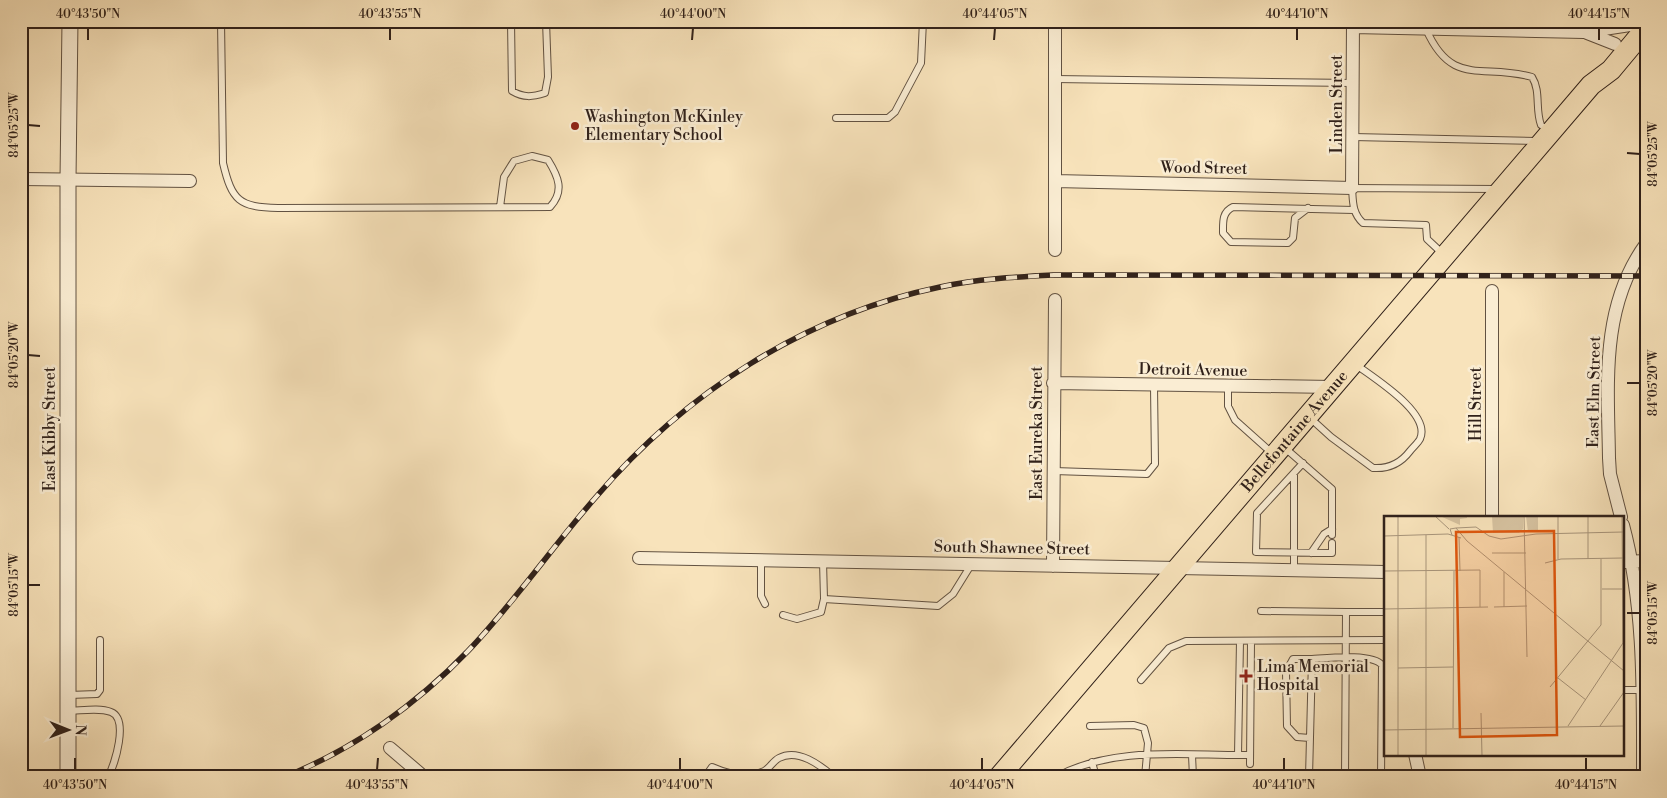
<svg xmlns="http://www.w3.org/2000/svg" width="1667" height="798" font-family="'Libre Bodoni',serif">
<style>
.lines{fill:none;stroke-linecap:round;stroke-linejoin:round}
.service-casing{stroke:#625242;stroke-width:8}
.minor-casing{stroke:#625242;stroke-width:14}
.tertiary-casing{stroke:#625242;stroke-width:17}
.primary-casing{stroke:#30211a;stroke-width:22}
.service{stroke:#faedd3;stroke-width:6}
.minor{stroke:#faedd3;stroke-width:12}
.tertiary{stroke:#faedd3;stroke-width:15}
.primary{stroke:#f8e3bb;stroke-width:20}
.rail-casing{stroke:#30211a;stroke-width:5.5}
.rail{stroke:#faedd3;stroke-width:4;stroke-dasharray:11;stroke-linecap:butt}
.ticks{fill:none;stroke:#30211a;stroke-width:2}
.poi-dot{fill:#8f2418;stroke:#faedd3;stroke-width:2}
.labels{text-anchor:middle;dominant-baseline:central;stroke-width:5;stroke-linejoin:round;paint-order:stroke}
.street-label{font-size:16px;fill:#30211a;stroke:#faedd3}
.poi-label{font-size:16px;fill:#30211a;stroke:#faedd3;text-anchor:start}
.inset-road{fill:none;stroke:#a8957b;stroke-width:1}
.view{fill:#df560d;fill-opacity:0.15;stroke:#df560d;stroke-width:2.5}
.inset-edge{fill:none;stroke:#30211a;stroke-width:2.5}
.neatline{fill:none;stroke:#30211a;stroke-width:2}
.ticks-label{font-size:12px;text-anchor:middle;fill:#30211a}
</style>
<rect width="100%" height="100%" fill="#f8e3bb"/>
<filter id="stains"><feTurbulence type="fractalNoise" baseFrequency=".004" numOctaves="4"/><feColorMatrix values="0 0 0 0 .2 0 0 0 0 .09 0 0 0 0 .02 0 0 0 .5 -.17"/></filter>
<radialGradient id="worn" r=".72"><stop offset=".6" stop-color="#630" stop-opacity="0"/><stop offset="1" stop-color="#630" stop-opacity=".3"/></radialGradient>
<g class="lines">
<defs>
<path id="service" d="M221,21L223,163C232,201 239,207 278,208L550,207C565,191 558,176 548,160L532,156L514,161L504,177L500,207
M511,21L512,91C524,98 532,97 545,93L548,77L546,21
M1426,29C1452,88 1482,63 1532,77C1541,91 1535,109 1541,125L1548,129
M1055,79L1353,83
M836,118H888L895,112L921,63L923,21
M1353,137L1536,141
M1308,208L1295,218L1293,238L1288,243L1231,242L1223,233C1223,222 1222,212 1233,207L1354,210
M1442,253L1427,239L1426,225L1363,223C1352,213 1353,201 1352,188L1496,189
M1228,387V406L1235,420L1273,454
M1309,417L1331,437L1373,468C1388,469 1401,463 1410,451C1413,447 1418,443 1420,439C1432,413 1372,377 1355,364
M1285,448L1332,489V535
M1303,463L1257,513L1256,552L1332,553V543
M1054,471L1147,474L1155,464L1154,386
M1311,553L1324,534L1332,529
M761,560V596L765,604
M823,561L824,599L938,606L953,594L971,565
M1294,570V475
M1261,611L1346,612
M783,615L797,619L821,612L824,599
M1141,680L1169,648L1186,641L1386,640
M1623,690H1645
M69,695L97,694L100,690V640
M68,711C80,711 99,707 111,712C129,719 115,764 108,777
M1090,726L1134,725L1144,728L1148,743L1145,777
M1310,738L1297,737L1287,726L1286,672L1293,659H1312
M1192,755L1193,777
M1238,755L1240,641
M1092,762L1096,777
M1250,764L1251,641
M705,777L712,767C728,774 747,779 764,771C770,768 773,761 779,758C798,748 820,765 834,777
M1056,777C1114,745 1187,756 1250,755
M1309,777L1312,659C1328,658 1372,653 1382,665L1381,777
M1345,777L1346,612H1386"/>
<path id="minor" d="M1055,21V250
M1353,27L1584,32L1630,25
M1587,33L1615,44
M21,179L190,181
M1055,181L1352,188L1353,21
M1053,383L1333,387
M1492,517V291
M1621,517L1610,474L1609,458C1608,384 1600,307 1646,244
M1623,525C1645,607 1643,693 1643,777
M639,558L1386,572
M1623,562L1646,561
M1053,566L1055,300
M390,748L424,777
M1415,754L1420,777"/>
<path id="tertiary" d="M68,777V179L70,21"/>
<g id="primary">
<path id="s1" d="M999,777L1591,85L1611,70L1646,28"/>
</g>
</defs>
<!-- service casing -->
<use href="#service" class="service-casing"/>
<!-- minor casing -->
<use href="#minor" class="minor-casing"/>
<!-- tertiary casing -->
<use href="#tertiary" class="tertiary-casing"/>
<!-- primary casing -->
<use href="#primary" class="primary-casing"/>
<!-- service -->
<use href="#service" class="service"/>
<!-- minor -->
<use href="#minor" class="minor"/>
<!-- tertiary -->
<use href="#tertiary" class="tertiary"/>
<!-- primary -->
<use href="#primary" class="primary"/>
<defs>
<path id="rail" d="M284,777C353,750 417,704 468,651C514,603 552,547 596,497C685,393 805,315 940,287C977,279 1016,277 1054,275L1646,276"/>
</defs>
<!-- rail casing -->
<use href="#rail" class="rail-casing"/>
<!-- rail -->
<use href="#rail" class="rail"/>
</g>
<!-- ticks -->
<path class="ticks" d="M88,40V28M390,40V28M692,40L693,28M994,40L995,28M1297,40V28M1599,40V28M28,125L40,126M1627,153L1640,154M28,355L40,356M1627,383H1640M28,585H40M1627,613H1640M75,770V758M377,770L378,758M680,770V758M982,770V758M1284,770V758M1586,770V758"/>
<!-- markers -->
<g class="poi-dot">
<circle cx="575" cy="126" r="5"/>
<path d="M1243.5 668.5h5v5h5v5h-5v5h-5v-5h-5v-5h5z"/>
</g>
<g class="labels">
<!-- street labels -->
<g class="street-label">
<text transform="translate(1337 104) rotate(-90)">Linden Street</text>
<text transform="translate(1204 168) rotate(1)">Wood Street</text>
<text transform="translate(1193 370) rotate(1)">Detroit Avenue</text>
<text transform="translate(1594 392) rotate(-89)">East Elm Street</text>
<text transform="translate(1476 404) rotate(-90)">Hill Street</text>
<text transform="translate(50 429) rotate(-90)">East Kibby Street</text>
<text stroke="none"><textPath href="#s1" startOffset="455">Bellefontaine Avenue</textPath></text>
<text transform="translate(1037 433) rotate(-90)">East Eureka Street</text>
<text transform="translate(1012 548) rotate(1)">South Shawnee Street</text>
</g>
<!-- poi labels -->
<g class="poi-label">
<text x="585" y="117">Washington McKinley<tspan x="585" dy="18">Elementary School</tspan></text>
<text x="1257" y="667">Lima Memorial<tspan x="1257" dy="18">Hospital</tspan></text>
</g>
</g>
<!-- overview -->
<g transform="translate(1384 516)">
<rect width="240" height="240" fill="#f8e3bb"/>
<path d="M56,0H83V2L76,3V9ZM108,0H139V13L135,17H109ZM142,0H154V16H144Z" fill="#d6c2a0"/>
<path class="inset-road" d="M14,0V240M51,0L65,13M140,0L143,141M174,0V43M72,12L92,11L105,20L117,23L152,18L239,16M68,19L66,13L72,12L83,25L240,155M0,20L64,18L77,22M75,21L76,55M108,37H142M204,43V0M161,47L177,43L239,42M0,55L96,54V91M120,56V91M218,73H239M110,91L143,90M0,93L104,91M14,152L69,151M174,162L202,184M166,171L217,109V43M97,197L98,240M184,210L239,127L238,0M216,210L240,176M69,212L70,55M0,214L240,210M42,240V19"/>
<path class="view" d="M170,15L173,219L76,221L72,16Z"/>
<rect width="240" height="240" class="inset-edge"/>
</g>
<!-- margin -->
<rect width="1667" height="798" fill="none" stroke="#f8e3bb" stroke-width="55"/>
<!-- north arrow -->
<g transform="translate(68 730) rotate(91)" stroke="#faedd3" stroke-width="4" paint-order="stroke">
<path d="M0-4L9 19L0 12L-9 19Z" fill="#30211a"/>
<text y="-8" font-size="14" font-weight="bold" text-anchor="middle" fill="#30211a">N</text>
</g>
<rect x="28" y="28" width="1612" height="742" class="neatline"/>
<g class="ticks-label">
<text x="88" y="18">40°43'50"N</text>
<text x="390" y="18">40°43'55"N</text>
<text x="693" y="18">40°44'00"N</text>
<text x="995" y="18">40°44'05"N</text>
<text x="1297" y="18">40°44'10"N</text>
<text x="1599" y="18">40°44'15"N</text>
<text transform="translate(14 125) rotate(-90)" y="4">84°05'25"W</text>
<text transform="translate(1653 154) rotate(-90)" y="4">84°05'25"W</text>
<text transform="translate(14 355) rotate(-90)" y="4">84°05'20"W</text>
<text transform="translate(1653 383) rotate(-90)" y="4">84°05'20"W</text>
<text transform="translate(14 585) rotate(-90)" y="4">84°05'15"W</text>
<text transform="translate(1653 613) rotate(-90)" y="4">84°05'15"W</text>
<text x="75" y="789">40°43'50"N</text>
<text x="377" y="789">40°43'55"N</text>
<text x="680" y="789">40°44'00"N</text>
<text x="982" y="789">40°44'05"N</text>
<text x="1284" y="789">40°44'10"N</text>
<text x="1586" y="789">40°44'15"N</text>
</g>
<rect width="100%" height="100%" filter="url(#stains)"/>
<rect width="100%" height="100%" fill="url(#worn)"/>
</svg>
